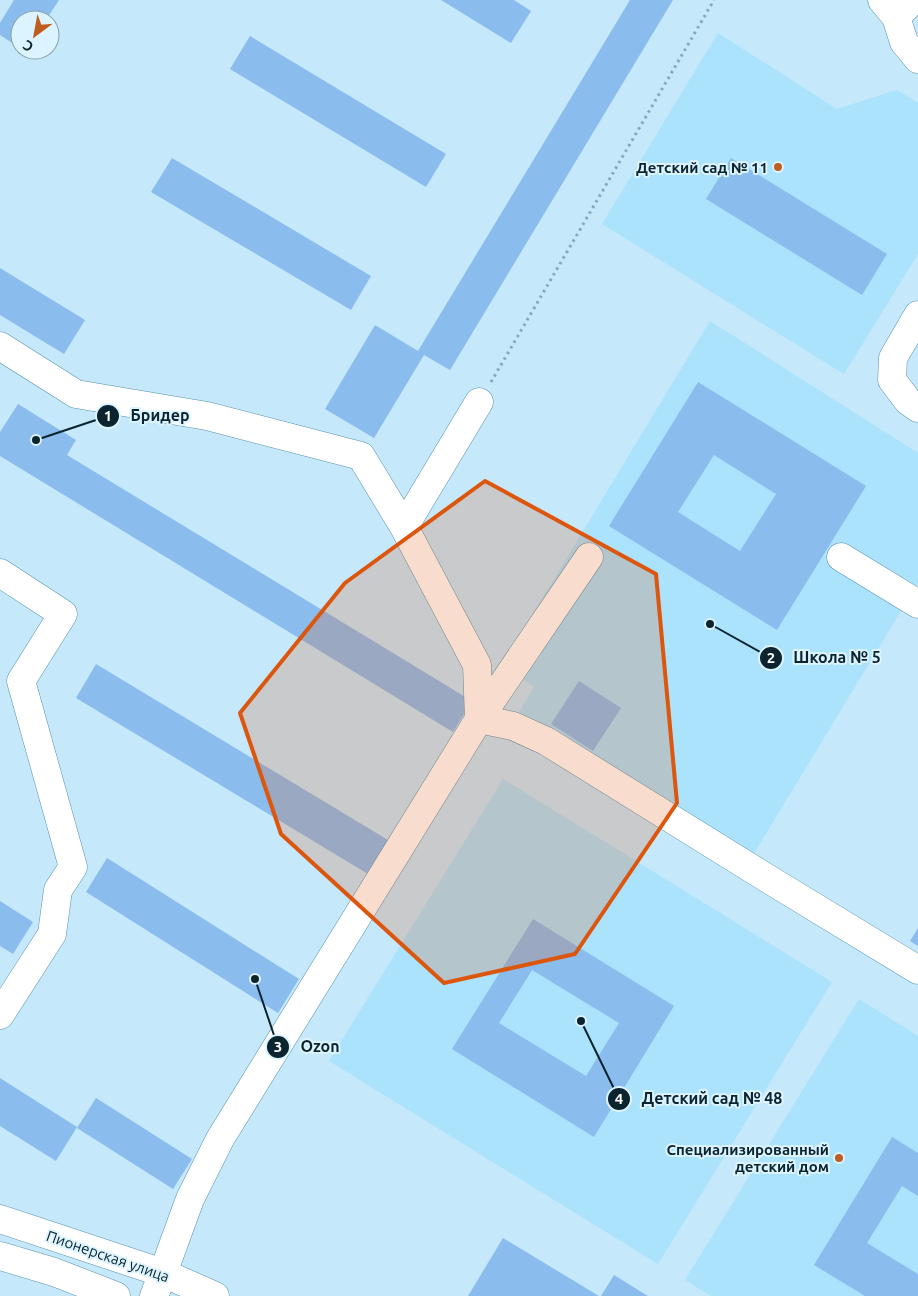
<svg xmlns="http://www.w3.org/2000/svg" width="918" height="1296" font-family="Ubuntu,sans-serif">
<style>
.built{fill:#abe2fc}
.building{fill:#8abdee;fill-rule:evenodd}
.lines{fill:none;stroke-linecap:round;stroke-linejoin:round}
.minor-casing{stroke:#5792ad;stroke-width:29}
.major-casing{stroke:#5792ad;stroke-width:29}
.path{stroke:#88a8b8;stroke-width:3;stroke-dasharray:2.5 4;stroke-linecap:butt}
.minor{stroke:#fff;stroke-width:28}
.major{stroke:#fff;stroke-width:28}
.marked{fill:#dd560e;fill-opacity:0.2;stroke:#dd560e;stroke-width:4;stroke-linejoin:round}
.poi-dot{fill:#be5d1f;stroke:#dcf4ff;stroke-width:2}
.labels{text-anchor:middle;dominant-baseline:central;stroke-width:4;stroke-linejoin:round;paint-order:stroke}
.poi-label{font-size:15px;font-weight:bold;fill:#0b242f;stroke:#dcf4ff;text-anchor:end}
.street-label{font-size:15px;fill:#0b242f;stroke:#dcf4ff}
.leader{fill:none;stroke:#0b242f;stroke-width:2}
.callout-dot{fill:#0b242f;stroke:#dcf4ff;stroke-width:2}
.mark-label{font-size:15px;text-anchor:middle;font-weight:bold;fill:#fff}
.callout-label{font-size:16px;text-anchor:middle;font-weight:bold;fill:#0b242f;stroke:#dcf4ff;stroke-width:4;stroke-linejoin:round;paint-order:stroke}
</style>
<rect width="100%" height="100%" fill="#c5e8fa"/>
<!-- built -->
<path class="built" d="M718,33L837,109L897,90L918,103V254L844,374L602,224Z
M710,321L918,453V583L753,855L519,712L534,687L502,665Z
M503,779L832,982L658,1264L329,1061Z
M859,999L918,1036V1296H711L685,1280Z"/>
<!-- building -->
<path class="building" d="M14,0H59L46,20H20V48L0,35V23Z
M441,0H514L531,11L511,43Z
M630,0H673L450,370L424,355L374,438L325,409L375,325L418,351Z
M250,36L446,154L426,187L230,69Z
M172,158L371,276L351,310L151,192Z
M731,158L887,254L862,295L706,199Z
M0,268L85,320L64,354L0,315Z
M698,382L866,486L777,630L609,526ZM714,455L776,494L740,551L678,512Z
M18,404L76,440L67,455L472,701L453,732L0,456V432Z
M96,664L388,840L368,874L76,698Z
M579,681L621,708L593,751L551,724Z
M107,858L299,979L278,1013L86,892Z
M0,901L33,922L13,954L0,946Z
M533,919L674,1006L594,1137L452,1049ZM532,970L619,1023L586,1076L499,1023Z
M918,928V946L910,941Z
M0,1078L77,1127L56,1161L0,1126Z
M96,1098L192,1159L173,1189L77,1128Z
M892,1137L918,1153V1196L902,1186L867,1243L918,1274V1296H865L814,1265Z
M503,1238L599,1296H468Z
M614,1275L648,1296H601Z"/>
<g class="lines">
<defs>
<path id="minor" d="M882,0L896,17L904,42L918,59
M896,17L913,0
M918,315L893,358L892,380L908,401L918,408
M0,346L76,394L207,416L361,456L404,527L477,665L479,719
M404,527L479,402
M841,557L918,604
M0,573L63,614L21,681L73,867L58,890L52,934L0,1015
M479,719L513,726L546,741L770,880L918,970
M163,1273L190,1199L220,1139L479,719L589,557"/>
<path id="major" d="M0,1219L163,1273L215,1296
M0,1256L54,1272L116,1296
M154,1296L163,1273"/>
</defs>
<!-- minor casing -->
<use href="#minor" class="minor-casing"/>
<!-- major casing -->
<use href="#major" class="major-casing"/>
<!-- path -->
<path class="path" d="M491,382L714,0"/>
<!-- minor -->
<use href="#minor" class="minor"/>
<!-- major -->
<use href="#major" class="major"/>
</g>
<!-- marked area -->
<path class="marked" d="M485,481L656,574L677,803L575,954L444,983L281,834L240,713L345,583Z"/>
<!-- markers -->
<g class="poi-dot">
<circle cx="778" cy="167" r="5"/>
<circle cx="839" cy="1158" r="5"/>
</g>
<g class="labels">
<!-- poi labels -->
<g class="poi-label">
<text x="768" y="167">Детский сад № 11</text>
<text x="829" y="1149">Специализированный<tspan x="829" dy="17">детский дом</tspan></text>
</g>
<!-- street labels -->
<g class="street-label">
<text transform="translate(108 1256) rotate(19)">Пионерская улица</text>
</g>
</g>
<!-- callouts -->
<path class="leader" d="M36 440L108 416M710 624L771 658M255 979L278 1047M581 1021L619 1099"/>
<g class="callout-dot">
<circle cx="36" cy="440" r="5"/>
<circle cx="710" cy="624" r="5"/>
<circle cx="255" cy="979" r="5"/>
<circle cx="581" cy="1021" r="5"/>
<circle cx="108" cy="416" r="12"/>
<circle cx="771" cy="658" r="12"/>
<circle cx="278" cy="1047" r="12"/>
<circle cx="619" cy="1099" r="12"/>
</g>
<g class="mark-label">
<text x="108" y="421">1</text>
<text x="771" y="663">2</text>
<text x="278" y="1052">3</text>
<text x="619" y="1104">4</text>
</g>
<g class="callout-label">
<text x="160" y="421">Бридер</text>
<text x="837" y="663">Школа № 5</text>
<text x="320" y="1052">Ozon</text>
<text x="712" y="1104">Детский сад № 48</text>
</g>
<!-- north arrow -->
<g transform="translate(35 35) rotate(212)"><circle r="24" fill="#dcf4ff" stroke="#88a1ac"/>
<path d="M0-4L9 19L0 12L-9 19Z" fill="#be5d1f"/>
<text y="-8" font-size="14" font-weight="bold" text-anchor="middle" fill="#0b242f">С</text>
</g>
</svg>
